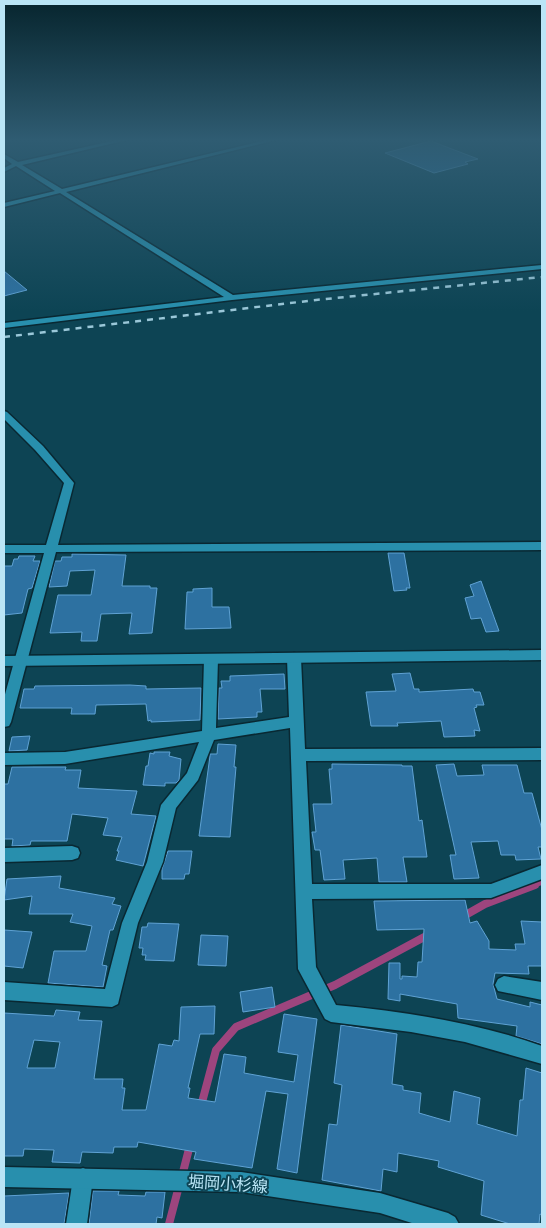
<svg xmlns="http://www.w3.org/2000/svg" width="546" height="1228" font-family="'Fira Sans','Noto Sans JP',sans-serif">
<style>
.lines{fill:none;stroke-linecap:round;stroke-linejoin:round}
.stream-far1{stroke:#9d457e;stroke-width:5.5}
.stream{stroke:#9d457e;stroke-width:8}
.building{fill:#2d71a1;stroke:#5fa2d4;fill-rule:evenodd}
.street-casing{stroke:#092832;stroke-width:3}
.secondary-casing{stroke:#092832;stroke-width:3}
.street{fill:#288fad;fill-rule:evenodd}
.secondary{fill:#288fad;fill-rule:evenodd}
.rail{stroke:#9ac7d8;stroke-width:2.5;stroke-dasharray:6 6;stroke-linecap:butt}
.labels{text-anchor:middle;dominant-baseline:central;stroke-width:4;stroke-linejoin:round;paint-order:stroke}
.near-street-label{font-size:16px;fill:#bae5f6;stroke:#0d4454}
</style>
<rect width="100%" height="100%" fill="#0d4454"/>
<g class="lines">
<!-- stream-far1 -->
<path class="stream-far1" d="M532,886L542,882"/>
<!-- stream -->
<path class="stream" d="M462,917L485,904L535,885
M201,1106L216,1050L236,1027L335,985L428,935
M182,1176L190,1145
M169,1224L179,1186"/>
</g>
<!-- building -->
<path class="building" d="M431,141L478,159L465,162L468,164L434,173L385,153Z
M4,271L27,290L4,296Z
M388,553H404L410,588H406L407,590L394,591Z
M72,554L126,555L122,586H150V588H157L152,633L129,634L132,613L101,614L97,641H81L82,632L50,633L58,595H91L95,570L70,571L67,586L49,587L55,561H61L62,557H72Z
M19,556H35L33,561H40L32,588L28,589L22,613L4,615V566H12L14,559H18Z
M481,581L486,595L499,631L486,632L481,618L471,619L465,598L474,596L470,585Z
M212,588V607H229L231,628L185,629L187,592H193V589Z
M410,673L414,689H419V692L473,689L474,692H480L484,705H476L477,707L474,708L480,731L474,730L475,736L444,737L441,721L397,723L398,726H371L366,692L396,691L392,674Z
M284,674L285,689H260L262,712H257V717L218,719L219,688H222L221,681H230V676Z
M130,685L146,686V689L201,688L200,720L151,722V720L148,721L146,704L96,705L95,714H71L72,708H20L24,689H34L35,686Z
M30,736L27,750L9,751L12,737Z
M218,744L236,745L234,767H236L230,837L199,836L210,756V754H217Z
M154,752H170L169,756L181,759L179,780L176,783H165V786L143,785L146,766H148L150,753L154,754Z
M332,764L402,765V766H412L419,821L422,820L427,857H403L407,882H379L377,858L343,860L345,879L324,880L320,850H315L312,832H316L313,804H332L329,769H332Z
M454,764L457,776L484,775L482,765H517L524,793H532L542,830V847H538L541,859L516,860L515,855H501L498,841L471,842L479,878L454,879L450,855H456L436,765Z
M12,767H66L65,770H81L78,788L137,791L131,814L156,816L143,866L116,860L119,851H117L122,837L103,835L108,818L72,814L67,841H31L30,845L12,846L13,839H4V784H8Z
M168,851H192L189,874H185L184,879H162V869Z
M61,876L59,888L115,898L112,904L121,906L113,930H110L102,965L107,966L103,987L48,983L54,951H86L92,926L70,922L73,914H29L32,896L4,900L7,879Z
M465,900L470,923L477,921L489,941V949L516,950L515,944H525L521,921L542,922V966H528L529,974L495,973L493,984L497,999L530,1007V1002L542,1005V1044L516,1036L517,1026L458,1018L457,1004L400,994V1001L388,999L389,963H400V979H402V976L417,977L418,962H422L424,929L377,930L374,901Z
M148,923L179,924L174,961L145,960L146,955H142L143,948H139L142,927H147Z
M4,930L32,932L23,968L4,966Z
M201,935L228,936L226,966L198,965Z
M272,987L275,1007L243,1012L240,992Z
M215,1006L214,1034H200L188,1088H190L188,1098L215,1102L224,1054L246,1057L244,1073L294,1082L298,1055L278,1052L284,1014L317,1019L297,1173L277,1169L288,1094L266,1091L252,1168L194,1159L196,1152L138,1142L137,1147H114L113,1153L82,1152L80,1163L52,1162L54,1150L24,1149L23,1156H4V1013L54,1016L56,1010L80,1012L78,1020L102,1021L94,1079H123L122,1088H125L122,1110H146L159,1044L172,1046L174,1040L179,1041L181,1007ZM34,1040L60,1042L55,1068H27Z
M341,1025L397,1034L392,1084L403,1086V1090L421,1093L419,1113L450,1122L454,1091L480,1098L477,1124L517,1136L520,1100H523L526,1068L542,1073V1215L540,1214L539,1224H510L481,1215L484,1181L438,1167L439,1161L398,1153L397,1172L383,1169L381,1191L322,1180L329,1124L337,1125L342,1085L334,1083Z
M93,1191H119L118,1195L145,1196L146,1192H165L162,1218L157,1217L156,1224H89Z
M69,1193L64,1224H4V1196Z"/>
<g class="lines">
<defs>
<path id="street" d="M121,139H131L22,165L62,189L271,139H280L66,192L233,295L542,265V269L232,300L4,328V323L224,297L60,193L4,207V203L55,191L16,166L4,172V168L12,164L4,158V154L18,162Z
M4,411L7,412L43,446L74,483L58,545L542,542V550L56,552L11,722L9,726L4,727V698L44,553H4V545H46L64,483L35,450L4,419Z
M294,653L299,655L301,658L305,749L542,748V760L306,761L312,884H491L542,865V879L491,898L312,899L316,967L336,1005C406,1012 475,1022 542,1046V1064L465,1042L411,1032L331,1022L325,1019L298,969L290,728L214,740L198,780L176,808L163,862L138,923L118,1004L112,1007L4,1000V982L105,989L122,923L147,862L161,805L187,773L199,742L65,764L4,765V753L65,752L202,731L204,659L206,656H216L218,659L216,728L289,717L287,658L289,655Z
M72,846L78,848L80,853L78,858L72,860L4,862V848Z
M504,976L542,982V1000L498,991L495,985L498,979Z
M83,1168L90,1171L93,1178L87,1224H66L73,1178L76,1171Z"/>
<path id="secondary" d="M542,650V660L4,666V656Z
M4,1167L241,1172L380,1193L448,1213L455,1217L459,1224H415L380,1213L241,1192L4,1187Z"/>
</defs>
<!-- street casing -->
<use href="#street" class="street-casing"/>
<!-- secondary casing -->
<use href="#secondary" class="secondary-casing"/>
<!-- street -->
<use href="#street" class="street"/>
<!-- secondary -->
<use href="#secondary" class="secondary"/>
<!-- rail -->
<path class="rail" d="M4,337L316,300L542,277"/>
</g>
<!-- sky -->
<linearGradient id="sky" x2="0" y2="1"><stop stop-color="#07252e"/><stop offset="0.45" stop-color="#2f5c72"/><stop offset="1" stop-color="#2f5c72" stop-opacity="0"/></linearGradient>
<rect width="546" height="311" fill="url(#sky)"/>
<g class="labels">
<!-- near-street labels -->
<g class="near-street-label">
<text transform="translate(228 1184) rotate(4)">堀岡小杉線</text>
</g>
</g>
<!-- border -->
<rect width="546" height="1228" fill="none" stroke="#bae5f6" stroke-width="10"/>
</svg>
